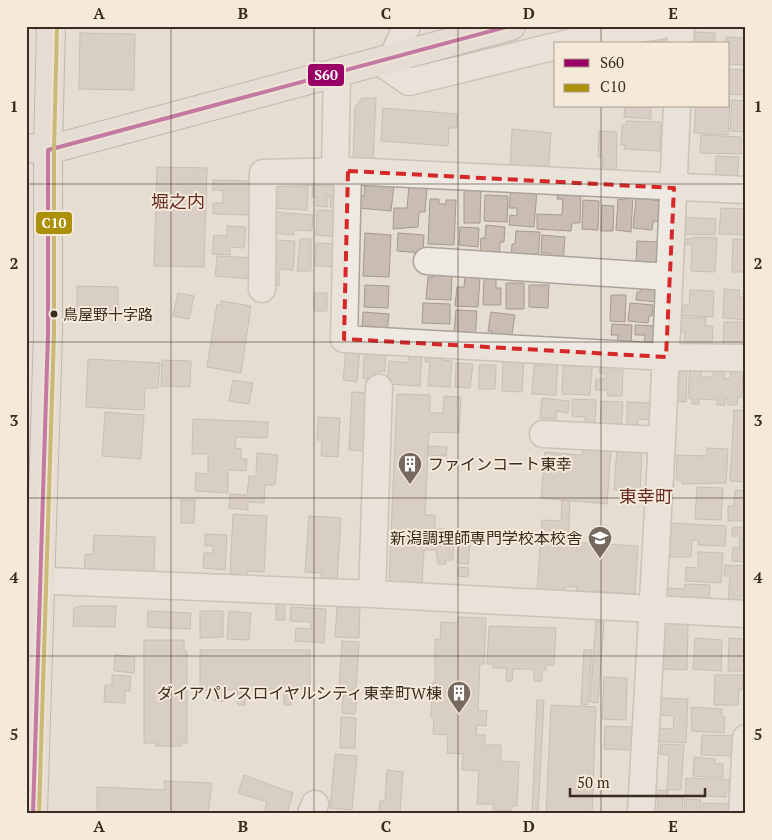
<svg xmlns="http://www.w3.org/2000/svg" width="772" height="840" font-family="'PT Serif','Noto Sans JP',serif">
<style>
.building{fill:#c9bcb2;stroke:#a69990}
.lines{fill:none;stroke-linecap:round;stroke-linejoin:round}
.minor-casing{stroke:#aba399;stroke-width:29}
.major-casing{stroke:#918880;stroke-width:30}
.minor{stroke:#eee9e3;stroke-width:26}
.major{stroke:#e5ded4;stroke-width:28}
.bus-1-casing{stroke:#f5ead9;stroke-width:8}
.bus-2-casing{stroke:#f5ead9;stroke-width:8}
.bus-1{stroke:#906;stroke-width:4}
.bus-2{stroke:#ac900a;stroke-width:4}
.marked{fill:none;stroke:#d62828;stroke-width:4;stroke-dasharray:10 6;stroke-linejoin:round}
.grid{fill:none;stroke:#3b2b21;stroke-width:1;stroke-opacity:0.55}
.bus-dot{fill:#3b2b21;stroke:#f5ead9;stroke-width:2}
.labels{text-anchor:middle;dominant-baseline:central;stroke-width:4;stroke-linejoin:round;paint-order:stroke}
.bus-label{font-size:15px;fill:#3b2b21;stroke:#f5ead9;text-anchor:start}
.poi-label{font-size:16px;fill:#3b2b21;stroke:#f5ead9;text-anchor:end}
.neighbourhood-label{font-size:18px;fill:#662a22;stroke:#f5ead9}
.line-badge{stroke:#f5ead9;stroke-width:2}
.badge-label{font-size:14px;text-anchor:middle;font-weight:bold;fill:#fff}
.neatline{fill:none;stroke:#3b2b21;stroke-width:2}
.grid-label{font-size:16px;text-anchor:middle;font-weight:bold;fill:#3b2b21}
</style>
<rect width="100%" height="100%" fill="#e5ddd1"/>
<!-- building -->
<path class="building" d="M693,32L715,33V44H692Z
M80,33L135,34L134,90L79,89Z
M667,34V44H652V36Z
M726,37L745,38L743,65L728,64V44H725Z
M728,69L746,70V95L728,94Z
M362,98H376L373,162H353L355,107Z
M728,100H730L728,135L694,133L696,106H728Z
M732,100L746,101V132L730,131Z
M625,106H651V119L624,117Z
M383,108L457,114L456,128H449L448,146L381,141Z
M626,121L661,122L660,151L624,149L625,145H621L622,125H626Z
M512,129L551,133L548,174L510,172Z
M599,131L617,132L616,176H602L603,157H598Z
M701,135L741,137V154L700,153Z
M716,156L739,157L737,183L715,182Z
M157,167L207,168L204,267L154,266Z
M213,180L250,181L249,215L213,214V203H223V190H212Z
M313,181L344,183L343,208L330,207L331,197H327V207L316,206L317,197H312Z
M271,183L308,184L307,210L270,208Z
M365,183L394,185L391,211L358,208L359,195L364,196Z
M409,186L427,187L425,212H419L418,227L393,229L394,208H407Z
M511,188L537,190L534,227L509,225L510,215L517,216V208H509Z
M464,189H481L480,223H464Z
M558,190L581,192L580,223H572L571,231L537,229V214L562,215L563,199H557Z
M485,195L508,196L507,222L484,221Z
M625,196H633L631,232L616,230L618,199L625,200Z
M636,198L662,201L660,222L653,221L652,230L633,228Z
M430,199H439V204H446V200H456L454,245L428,244Z
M583,200L599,201L598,230L582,229Z
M602,205L614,206L613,231H601Z
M721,208L746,209V235L719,234Z
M317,210L339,211L337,237L316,235Z
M271,212L313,215L312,231L294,230V235L270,233Z
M683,217L716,219L715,235L682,234Z
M486,225L505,227L504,242H500L499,261L480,255L481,238H485Z
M227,226L246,227L244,248L230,247V255L212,254L214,235L227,236Z
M460,227L479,228L478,247L459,245Z
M516,231L540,232L538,259L511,261L512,244H515Z
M365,233L391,235L389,277L363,276Z
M398,233L424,235L423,253L397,251Z
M542,235L565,237L563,263L549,262L550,253H541Z
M692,237L717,238L715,272L691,271L692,245L678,244V239H691Z
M300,239H311V271H297Z
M733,239H746V272H732Z
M274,240L295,241L293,270L279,269V286H269Z
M637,241L659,242L657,267L636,266Z
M316,243L342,244L341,267L315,266Z
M217,256L254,258L253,279L215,276Z
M433,272L452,273L451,300L426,299L428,277H433Z
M465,276L480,277L478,307L455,306L457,287H464Z
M484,277L496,278V288H501V305H483Z
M642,282L659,290L658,302L636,300L637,292H640Z
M506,283H524V309H506Z
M365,285L389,286L388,308L364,307Z
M529,285H549L548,308L529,307Z
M77,286L118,287V315H77Z
M724,289L740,290L739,297H746V320L723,318Z
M690,290L714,291L713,317L680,315V305H689Z
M178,293L194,296L189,319L173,316Z
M314,293H327V311H314Z
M611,295H626L625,322L610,321Z
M221,301L251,306L241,373L207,367L217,304L221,305Z
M423,303L450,304V324L422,323Z
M630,303L653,305L652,316H649L648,323L628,321Z
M456,310L477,311L475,339L454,332Z
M363,312L389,314L387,332L362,330Z
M491,312L515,315L511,340L491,337L492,331H488Z
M675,317L706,318L705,326H713L712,347L684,346L685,332H674Z
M724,322H746L745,354L723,346Z
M612,324L632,325L631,345H617L618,335H611Z
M635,325L655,326L654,346H644L645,335H635Z
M346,349L360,350L357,382L343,380Z
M368,349L386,350L385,372L379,371V384L370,383L369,379L363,378L364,356H368Z
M409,350L422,351L420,386L387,384L389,361L408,363Z
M426,350L444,351L443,360L452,361L450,387L428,386L430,362H425Z
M545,357L558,358L556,395L532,394L534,365L544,366Z
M575,357L593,358L590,395L562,394L563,366H574Z
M88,359L160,363L158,388H145L144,410L86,407Z
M503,359L524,360L522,392L502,391Z
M162,360L191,361L190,387L161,386Z
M599,362L614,363L613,370H623L622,396H607L608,390H595L596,379H606V374L599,373Z
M456,363L473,364L470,388L455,387Z
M479,365H496L495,389H479Z
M673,365L687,366L686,402L672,401Z
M714,365H724V378L730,379L731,367L743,368L742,397H738L737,405H728V399H725V405H717V400L699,399V404H692V399L688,398L690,367H701V377H713Z
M233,380L253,383L249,404L229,401Z
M352,392L368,393L365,451L349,450Z
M397,394L430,395V413H443L444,396L461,397L459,433L429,432L428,455L425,515H435V529H445V533L454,534L453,560H446L445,564H438L436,550H424L422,583L389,582Z
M542,398L569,401L568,413L557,411L556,419L540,418Z
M572,399L596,400L595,427H585V417L572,416Z
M601,401L623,402L621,428L600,427Z
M627,402L651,403L650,420L638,419V426H627Z
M734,410L746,411V482L730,481Z
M105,412L144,415L141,459L102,456Z
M318,417L340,418L338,457L321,456L322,440H317Z
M193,419L268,422L267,438L236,437L235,448L241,449V459H247L246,471L228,470V493L195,491L196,473L208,474V454H192Z
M428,446L447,447L446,456L428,455Z
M583,447L611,448L607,504L541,498L545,452L582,455Z
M617,448L642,450L640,492L614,490Z
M707,448L728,449L726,483L682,484V480H676L677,455L706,456Z
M257,453L278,455L275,485H265L264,503L248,502V510L229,508L230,494L247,495L249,476H256Z
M697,487L723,488L721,520L695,519Z
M735,490L746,491V521H728V506H734Z
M181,500H195L194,523H181Z
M562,500L570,501L568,542L638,546L635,594L592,591L591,598L576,597L577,587H565V593L537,592L542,520L561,521Z
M233,514L267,516L264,572L248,571L247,577L230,576Z
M309,516L341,518L337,581L321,580V573L305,572Z
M669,523L726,526L725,546L698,545V540H692L691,557H668Z
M732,527H746V562L732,561L733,547L739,548L740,536H732Z
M205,534L227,535L225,570L203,568L204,553H213V546H205Z
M94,535L155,537L154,579L84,578L85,554H93Z
M459,536L471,537L468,564L457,563Z
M698,552L723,553L721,583L685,581L686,567L698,568Z
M725,565L746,566V596L741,595L740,604L728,603L730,576H724Z
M458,567L469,568L468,577L457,576Z
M685,584L710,585L709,601L666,605L667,588L684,589Z
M276,604H285V620H276Z
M80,606H116L115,627L73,626L74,608Z
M291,607L326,609L324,643L295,641L296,628L311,629V622L290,621Z
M337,607L360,608L359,638L335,637Z
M148,611L191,613L190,629L147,627Z
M200,611H223V637L200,638Z
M229,611L251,613L249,640L227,639Z
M458,617L486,618L484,664H480L478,710L487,711L486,726L477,725L476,735H485V745H501V761L519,762L517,806H512L511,811L493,810L494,804H477L479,771L462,770L463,754L447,753L448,735L433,734L434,718L431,717L432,683H435V639L440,640L441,622L457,623Z
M596,621L604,622L598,703L590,702Z
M663,623H688L687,670L661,669Z
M489,626L556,628L554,665H546V670H542V681H534V669H513L512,681H506L507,668H493V664H487Z
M695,638L722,640L721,671L693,669Z
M729,638L745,639L744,671H728Z
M144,640H184V651H187V743H181V746H156V743H144Z
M342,641L359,642L356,691L339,690Z
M200,650H310V689H291V705H284V689H245V705H238L237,689L227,690L226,701H215V690H200Z
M584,650H592L588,705L581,704Z
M115,655L135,657L134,673L114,671Z
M112,675L131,676L130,691H125V703L104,702L105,685H112Z
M715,675H743V689H739L738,705H714Z
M604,677L627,678L626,720L602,719Z
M343,695L357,696L355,714L342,713Z
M656,698L688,699L686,743L653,741L654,728L673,729L674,716L655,715Z
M537,700H544L538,814H532Z
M551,705L596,707L592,814H546Z
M691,707L722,709V717H725L724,733L692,731Z
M341,717L356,718L355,748H340Z
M605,726L633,727L632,750L604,749Z
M702,735L737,736L736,756L701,755Z
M661,744L684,745L681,790H667L669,755L660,754Z
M335,754L357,756L352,810L330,808Z
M694,757L715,759V764H723V778L693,776Z
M387,770L403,772L400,813L379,811L380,801H385Z
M244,775L293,793L287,814H264L267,802L238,793Z
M686,778L734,780V790H726V797L685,795Z
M164,781L212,783L208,814H97V787L165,790Z
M651,789L668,791L667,796L683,797L682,814L657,813L658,800L650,799Z
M685,799L701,800L700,814H684Z
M703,803L729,804V814H703Z"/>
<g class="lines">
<defs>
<path id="minor" d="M563,44L594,36L659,26
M680,44L681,26
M391,60L407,26
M380,62L409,82L556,46
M348,171L344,339L666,357L746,358
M335,172L337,73
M427,261L669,277
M262,289L263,173L348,171L746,190
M543,434L662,440
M26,580L372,594L746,614
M372,594L379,388
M311,814L315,804
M641,814L662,440L677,106
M742,814L746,738"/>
<path id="major" d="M26,148L48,150L511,26
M33,814L48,333V150L51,26"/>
</defs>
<!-- minor casing -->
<use href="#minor" class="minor-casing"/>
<!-- major casing -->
<use href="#major" class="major-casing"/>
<!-- minor -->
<use href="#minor" class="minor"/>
<!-- major -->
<use href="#major" class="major"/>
<defs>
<path id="bus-1" d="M33,814L48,333V150L510,26"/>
<path id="bus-2" d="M39,814L54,333V150L57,26"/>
</defs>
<!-- bus-1 casing -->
<use href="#bus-1" class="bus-1-casing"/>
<!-- bus-2 casing -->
<use href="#bus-2" class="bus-2-casing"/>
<!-- bus-1 -->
<use href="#bus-1" class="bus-1"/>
<!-- bus-2 -->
<use href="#bus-2" class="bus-2"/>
</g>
<!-- marked area -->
<path d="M0 0H772V840H0ZM348,171L674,188L666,357L344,339Z" fill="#e5ddd1" fill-opacity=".55" fill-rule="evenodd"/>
<path class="marked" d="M348,171L674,188L666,357L344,339Z"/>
<!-- grid -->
<path class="grid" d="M171,26V814M314,26V814M458,26V814M601,26V44M601,106V814M26,184H746M26,342H746M26,498H746M26,656H746"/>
<!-- icons -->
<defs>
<symbol id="building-pin" viewBox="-11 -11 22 30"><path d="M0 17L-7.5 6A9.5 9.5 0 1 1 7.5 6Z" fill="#76695f" stroke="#f5ead9"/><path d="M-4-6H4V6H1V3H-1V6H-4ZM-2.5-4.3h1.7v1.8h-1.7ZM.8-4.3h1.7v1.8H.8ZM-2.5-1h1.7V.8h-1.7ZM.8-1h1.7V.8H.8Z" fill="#fff"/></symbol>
<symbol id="university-pin" viewBox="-11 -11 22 30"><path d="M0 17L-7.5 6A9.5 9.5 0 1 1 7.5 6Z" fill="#76695f" stroke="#f5ead9"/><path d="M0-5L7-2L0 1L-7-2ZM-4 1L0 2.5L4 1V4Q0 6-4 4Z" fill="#fff"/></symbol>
</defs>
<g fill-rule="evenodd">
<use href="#building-pin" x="396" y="450" width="28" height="38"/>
<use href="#university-pin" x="586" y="524" width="28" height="38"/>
<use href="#building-pin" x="445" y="679" width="28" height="38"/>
</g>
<!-- markers -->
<circle class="bus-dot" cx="54" cy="314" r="4.5"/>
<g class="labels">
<!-- bus labels -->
<g class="bus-label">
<text x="63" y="314">鳥屋野十字路</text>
</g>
<!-- poi labels -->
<g class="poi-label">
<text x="428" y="464" text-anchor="start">ファインコート東幸</text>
<text x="582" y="538">新潟調理師専門学校本校舎</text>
<text x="442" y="693">ダイアパレスロイヤルシティ東幸町W棟</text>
</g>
<!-- neighbourhood labels -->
<g class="neighbourhood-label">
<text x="178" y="201">堀之内</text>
<text x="646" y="496">東幸町</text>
</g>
</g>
<g class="line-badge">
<rect x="307" y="63" width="38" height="24" rx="5" fill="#906"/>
<rect x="35" y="211" width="38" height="24" rx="5" fill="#ac900a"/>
</g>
<g class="badge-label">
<text x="326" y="80">S60</text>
<text x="54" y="228">C10</text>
</g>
<!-- border -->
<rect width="772" height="840" fill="none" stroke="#f5ead9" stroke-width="55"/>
<!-- legend -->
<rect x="554" y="42" width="175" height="65" fill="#f5ead9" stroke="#ab9e8f"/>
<rect x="564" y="59" width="25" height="8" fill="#990066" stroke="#ab9e8f"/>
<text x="600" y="68" font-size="15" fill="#3b2b21">S60</text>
<rect x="564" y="84" width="25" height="8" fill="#ac900a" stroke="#ab9e8f"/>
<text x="600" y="92" font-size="15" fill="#3b2b21">C10</text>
<!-- scale -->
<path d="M570 788v8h135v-8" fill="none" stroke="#3b2b21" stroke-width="2.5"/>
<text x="577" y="788" font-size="15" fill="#3b2b21" stroke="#f5ead9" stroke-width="4" paint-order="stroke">50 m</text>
<rect x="28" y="28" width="716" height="784" class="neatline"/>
<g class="grid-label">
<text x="99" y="19">A</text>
<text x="243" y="19">B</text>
<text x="386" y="19">C</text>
<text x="529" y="19">D</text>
<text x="673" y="19">E</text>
<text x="14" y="112">1</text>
<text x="758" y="112">1</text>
<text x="14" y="269">2</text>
<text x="758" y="269">2</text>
<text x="14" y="426">3</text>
<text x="758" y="426">3</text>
<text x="14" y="583">4</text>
<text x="758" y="583">4</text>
<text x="14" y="740">5</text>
<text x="758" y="740">5</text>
<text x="99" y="832">A</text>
<text x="243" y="832">B</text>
<text x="386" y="832">C</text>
<text x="529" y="832">D</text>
<text x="673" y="832">E</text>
</g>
</svg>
